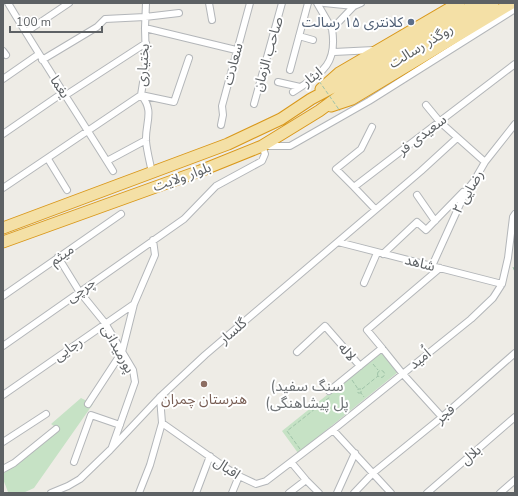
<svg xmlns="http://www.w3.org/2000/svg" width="518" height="496" font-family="'Nunito Sans','Noto Sans Arabic',sans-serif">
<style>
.green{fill:#c6e2c5}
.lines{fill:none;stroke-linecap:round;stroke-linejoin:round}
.minor-casing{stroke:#b3b6b9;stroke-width:8}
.trunk-casing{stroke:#d9981b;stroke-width:13}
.path{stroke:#9fc3a8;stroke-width:1;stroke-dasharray:4 2;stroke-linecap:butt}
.minor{stroke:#fff;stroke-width:6}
.trunk{stroke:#f4e0a6;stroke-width:11}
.path-bridge{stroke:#9fc3a8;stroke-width:1;stroke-dasharray:4 2;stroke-linecap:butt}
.service-dot{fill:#5c6f8a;stroke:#fff;stroke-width:1.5}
.education-dot{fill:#8d6e63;stroke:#fff;stroke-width:1.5}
.labels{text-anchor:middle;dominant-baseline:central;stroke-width:4;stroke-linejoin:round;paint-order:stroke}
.service-label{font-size:14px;fill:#4e5e75;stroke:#fff;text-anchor:end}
.street-label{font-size:14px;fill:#5d6164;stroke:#fff}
.education-label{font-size:14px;fill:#785e54;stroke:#fff}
.neighbourhood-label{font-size:15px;fill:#6f7376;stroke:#fff}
</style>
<rect width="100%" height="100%" fill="#eeece6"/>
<!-- green -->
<path class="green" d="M382,351L398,372L298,453L282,431Z
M81,398L93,404L34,488C26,492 17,496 8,492L3,479V474L60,430L51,424Z"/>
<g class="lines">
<defs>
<path id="minor" d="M8,3C42,60 78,115 113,171
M146,3L145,28L146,64L141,95C155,111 145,123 146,141C147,152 150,162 152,173
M209,3L212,20
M317,3L332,29
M324,3L354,6
M145,28L236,50
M26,32L69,3
M299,36L313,40
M3,51L6,55
M334,52L374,50
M42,60L97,27L105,19L145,17L179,13
M290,70L308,3
M3,79L39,54
M278,82L300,87
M293,92C320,74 338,66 332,29L354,6L361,3
M66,95L146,43
M254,104L282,3
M426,105L440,122L485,162
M221,125L223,115L222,106L250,3
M3,134L64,92
M48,159L67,190
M107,161L146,140
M354,187L336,169L361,149L372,127
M3,188L141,95L174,102L189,58
M417,195L435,221
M375,209L354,187L515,64
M338,242L502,284
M383,254L417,222L426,230L463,192
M58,257L79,291L105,323L133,370L135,382L112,447
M432,266L466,191L474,181L485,162L515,124
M364,283L377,253
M3,296L121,214
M3,346L184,219L216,186L262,161L265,154L262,146H290L369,101L515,9
M382,348L402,373L442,417
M297,352L325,326L360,366
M329,391L382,348L367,330L440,268
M3,395L134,304
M160,397L162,423L226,468L239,476L256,484L266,481L333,430L471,319L493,298L502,284L508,258L513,217L515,214
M88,404L122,352L134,304L155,255L153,240
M333,430L391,493
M3,442L46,414
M74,462L91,415L120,425
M291,462L306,480L319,493
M3,469L14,463L56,429
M51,493L68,486L80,479L110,450L160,397L205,355L421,171L457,138
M139,493L150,465L162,423
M196,493L210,456
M232,493L239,476
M289,493L306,480
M337,493L355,453
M354,493L373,473L442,417L515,353
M427,493L515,417
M500,493L515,480"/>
<path id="trunk" d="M321,89L339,73L459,3
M331,106L352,99L512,3
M3,228L228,144L281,119L311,99L345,81L476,4
M3,242L200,171L262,146L319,111L349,89L493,3"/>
</defs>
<!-- minor casing -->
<use href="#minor" class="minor-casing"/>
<!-- trunk casing -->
<use href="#trunk" class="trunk-casing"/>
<!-- path -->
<path class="path" d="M513,267L515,272
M373,364L378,370
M377.5 374a3.5 3.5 0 1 1 7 0a3.5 3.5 0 1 1-7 0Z
M352,380L358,389
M362,389L378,376
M361,393H358V389H361V393L364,397
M300,449L287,431L330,397"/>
<!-- minor -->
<use href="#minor" class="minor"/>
<!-- trunk -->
<use href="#trunk" class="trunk"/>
<!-- path-bridge -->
<path class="path-bridge" d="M319,81L340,111"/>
</g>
<!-- markers -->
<circle class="service-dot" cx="411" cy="22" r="4"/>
<circle class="education-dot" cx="204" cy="384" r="4"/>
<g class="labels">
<!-- service labels -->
<g class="service-label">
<text x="403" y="22">کلانتری ۱۵ رسالت</text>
</g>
<!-- street labels -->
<g class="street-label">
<text transform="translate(421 46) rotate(-31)">روگذر رسالت</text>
<text transform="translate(268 54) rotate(-74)">صاحب الزمان</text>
<text transform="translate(233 64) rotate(-75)">سعادت</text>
<text transform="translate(143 65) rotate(-86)">بختیاری</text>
<text transform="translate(312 77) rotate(-38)">ایثار</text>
<text transform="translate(60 87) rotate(57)">یغما</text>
<text transform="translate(422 135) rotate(-37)">سعیدی فر</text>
<text transform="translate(182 177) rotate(-20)">بلوار ولایت</text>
<text transform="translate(468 192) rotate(-60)">رضایی ۲</text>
<text transform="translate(62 255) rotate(-35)">میثم</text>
<text transform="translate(420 263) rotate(14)">شاهد</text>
<text transform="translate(81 290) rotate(-35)">چرچی</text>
<text transform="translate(233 331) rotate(-41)">گلسار</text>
<text transform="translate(68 349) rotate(-35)">رجایی</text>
<text transform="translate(118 349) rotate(61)">پورمیدانی</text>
<text transform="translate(347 352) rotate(49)">لاله</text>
<text transform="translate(420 359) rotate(-39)">اُمید</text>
<text transform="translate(445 414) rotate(-41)">فجر</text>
<text transform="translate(471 455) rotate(-41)">بلال</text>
<text transform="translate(227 468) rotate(34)">اقبال</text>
</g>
<!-- education labels -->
<g class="education-label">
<text x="204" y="399">هنرستان چمران</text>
</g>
<!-- neighbourhood labels -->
<g class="neighbourhood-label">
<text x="307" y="386">(سنگ سفید<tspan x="307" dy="17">(پل پیشاهنگی</tspan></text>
</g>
</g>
<!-- border -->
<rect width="518" height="496" fill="none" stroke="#5d6164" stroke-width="8"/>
<!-- scale -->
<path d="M10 26v6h92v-6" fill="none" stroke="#5d6164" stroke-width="2"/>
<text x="16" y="26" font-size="12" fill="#5d6164" stroke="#ffffff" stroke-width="3" paint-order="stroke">100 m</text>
</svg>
